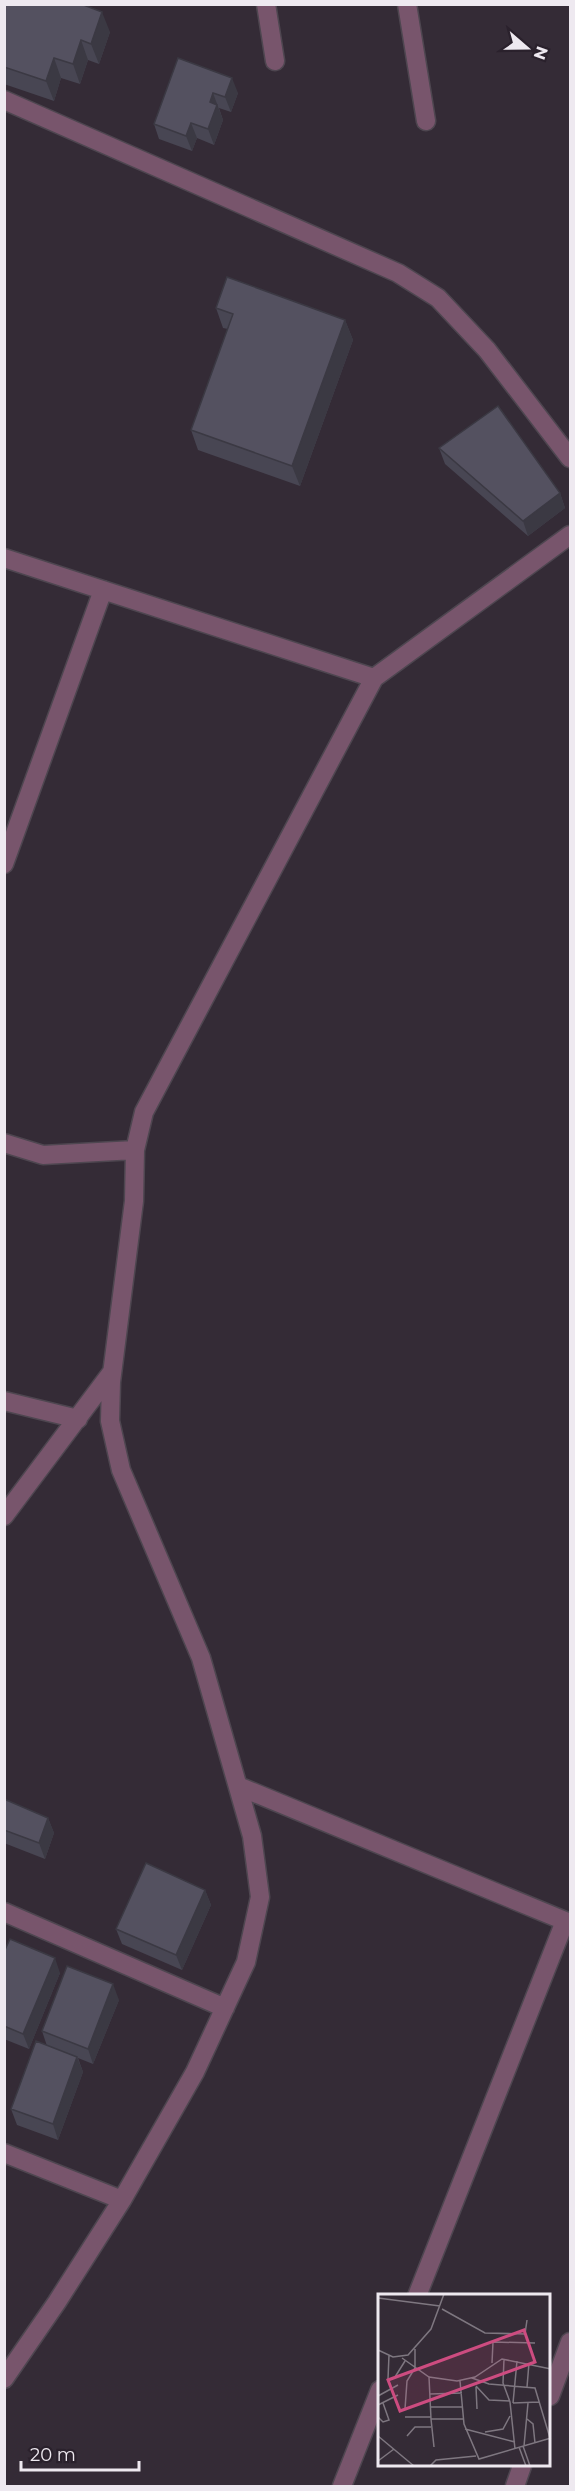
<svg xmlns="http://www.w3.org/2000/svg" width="575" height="2491" font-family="Montserrat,sans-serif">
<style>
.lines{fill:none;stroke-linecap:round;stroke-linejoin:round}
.street-casing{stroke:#4e4650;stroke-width:21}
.street{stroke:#78556c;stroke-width:18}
.wall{fill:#484653}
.shaded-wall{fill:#3b3943}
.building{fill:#545160;stroke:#3b3943;stroke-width:1.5}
.inset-road{fill:none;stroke:#7e7780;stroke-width:1.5}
.view{fill:#cd4c80;fill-opacity:0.15;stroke:#cd4c80;stroke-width:3}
.inset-edge{fill:none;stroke:#eee9f0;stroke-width:3}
</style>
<rect width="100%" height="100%" fill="#342b36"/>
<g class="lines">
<defs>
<path id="street" d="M266,4L275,61
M407,4L426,121
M4,100L398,273L438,298L487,350L570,458
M4,558L374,678
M4,864L103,590
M4,1143L43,1155L135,1150
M4,1401L78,1419
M4,1516L112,1372
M238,1786L570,1923
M4,1912L225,2008
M4,2153L122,2200
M417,2296L565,1921
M4,2379L57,2302L122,2200L195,2072L246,1962L260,1897L252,1836L201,1658L121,1470L110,1421L111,1382L134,1201L135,1150L144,1112L374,678L570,535
M550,2396L570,2342
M342,2486L380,2390
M515,2486L522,2466"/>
</defs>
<!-- street casing -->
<use href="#street" class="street-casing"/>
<!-- street -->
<use href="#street" class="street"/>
</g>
<!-- wall -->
<path class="wall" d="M4,4L110,32L99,64L88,60L80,84L61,78L54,101L4,84Z
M178,58L238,93L231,112L219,108L223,120L214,145L197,138L192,151L159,139L154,124Z
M216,308L345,320L353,340L300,486L198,450L191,430L228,329L223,328Z
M439,448L560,493L565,508L528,536L445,464Z
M4,1799L48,1818L54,1833L45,1859L4,1843Z
M205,1890L211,1905L182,1970L122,1944L116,1929Z
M4,1952L60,1973L29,2049L4,2039Z
M119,2000L93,2064L78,2058L83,2072L58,2140L17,2125L11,2109L47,2046L42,2031Z"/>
<!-- shaded-wall -->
<path class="shaded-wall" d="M102,12L110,32L99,64L91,44Z
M81,40L88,60L80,84L73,64Z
M54,58L61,78L54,101L46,81Z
M232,78L238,93L231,112L225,97Z
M213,93L223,120L214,145L208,129L210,102Z
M191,123L197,138L192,151L186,136Z
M345,320L353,340L300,486L292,466Z
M560,493L565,508L528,536L523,521Z
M48,1818L54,1833L45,1859L39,1843Z
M205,1890L211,1905L182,1970L176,1955Z
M55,1958L60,1973L29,2049L23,2034Z
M113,1984L119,2000L93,2064L88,2049Z
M77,2057L83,2072L58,2140L53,2124Z"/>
<!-- building -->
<path class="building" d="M4,4H81L102,12L91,44L81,40L73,64L54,58L46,81L4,67Z
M178,58L232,78L225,97L213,93L210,102L217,105L208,129L191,123L186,136L154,124Z
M227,277L345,320L292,466L191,430L233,314L216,308Z
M498,406L560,493L523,521L439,448Z
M4,1799L48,1818L39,1843L4,1830Z
M146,1863L205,1890L176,1955L116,1929Z
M10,1939L55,1958L23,2034L4,2026V1952Z
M67,1966L113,1984L88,2049L42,2031Z
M36,2041L77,2057L53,2124L11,2109Z"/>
<!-- overview -->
<g transform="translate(378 2294)">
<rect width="172" height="172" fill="#342b36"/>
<path class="inset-road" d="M0,4L62,12M64,15L107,39L147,40L149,26M115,48L157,49M0,56L15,63L30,61L53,35L66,0M24,64L51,83L79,87L97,83L124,65L173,75M126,65L125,89L132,108L137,155M114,69L115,48M17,83L27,67M51,83L53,125H85M94,84L111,90L157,94L172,144M10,85L11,61M82,87L86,130L101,165L173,144M98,92L111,106L132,107M98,93L99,115M149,93L151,69M52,100L84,99M0,102L20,91M135,109L139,67M135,109L161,108M0,111L20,101M52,113H85M27,115L29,87L37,74V55M0,123L5,128L11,126L5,109M27,123H53M53,125L56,153M149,125L155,130L157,149M87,135L137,148M107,138L125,135L132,122M0,142L36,172M29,142L37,133H53M145,152L152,172M146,152L150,109M141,153L148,172M0,167L16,155M52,172L58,166L98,162"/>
<path class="view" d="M146,36L157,68L22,117L10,86Z"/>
<rect width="172" height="172" class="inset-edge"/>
</g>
<!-- border -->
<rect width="575" height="2491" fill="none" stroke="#eee9f0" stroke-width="12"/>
<!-- north arrow -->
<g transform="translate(527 48) rotate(110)" stroke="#2a212c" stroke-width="4.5" paint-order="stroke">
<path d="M0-4.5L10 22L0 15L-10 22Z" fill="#eee9f0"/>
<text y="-9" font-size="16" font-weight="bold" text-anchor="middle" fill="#eee9f0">N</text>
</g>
<!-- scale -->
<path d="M21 2461v9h118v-9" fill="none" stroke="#eee9f0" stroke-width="3"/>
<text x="30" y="2461" font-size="18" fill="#eee9f0" stroke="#2a212c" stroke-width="4.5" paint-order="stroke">20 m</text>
</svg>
